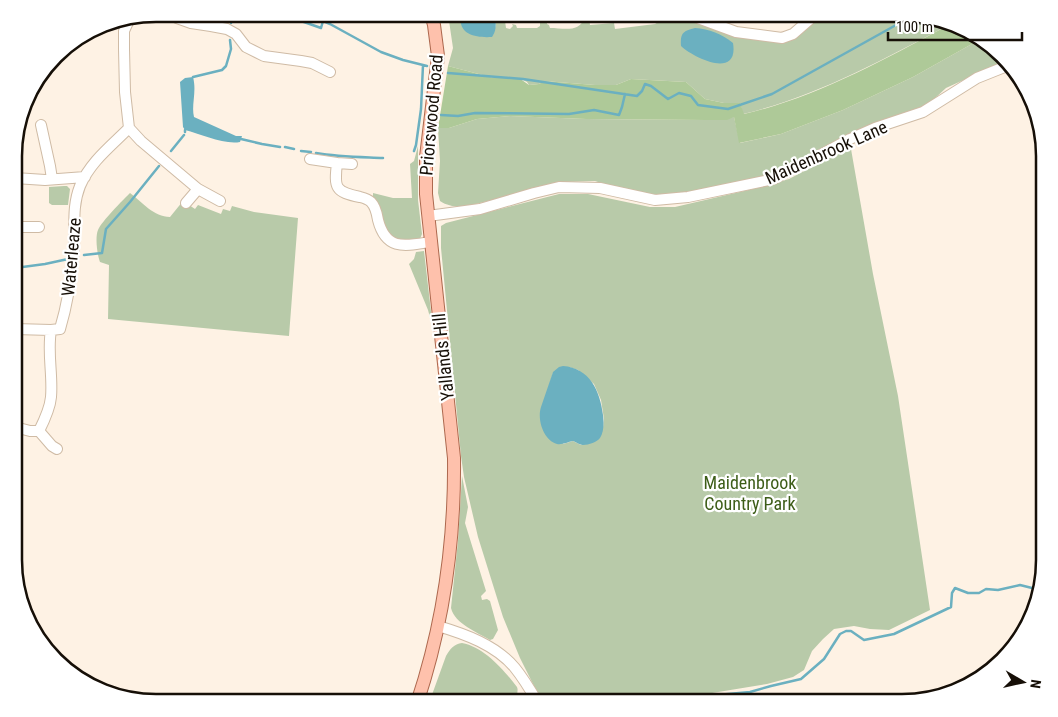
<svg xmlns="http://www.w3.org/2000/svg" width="1058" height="717" font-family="'Roboto Condensed',sans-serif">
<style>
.green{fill:#b8caa9;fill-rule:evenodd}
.forest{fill:#aec998}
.water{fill:#6bb0c0}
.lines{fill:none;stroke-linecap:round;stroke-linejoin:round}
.stream{stroke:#6bb0c0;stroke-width:2.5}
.minor-casing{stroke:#cfbba5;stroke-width:12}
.major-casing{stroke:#ad684e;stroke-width:14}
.minor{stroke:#fff;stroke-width:10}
.major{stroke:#fec1ac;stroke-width:12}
.labels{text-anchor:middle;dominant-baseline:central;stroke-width:4.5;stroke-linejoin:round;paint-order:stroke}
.street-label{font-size:18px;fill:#160f07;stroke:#fff}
.park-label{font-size:18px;fill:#3d5d18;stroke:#fff}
.rim{fill:none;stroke:#160f07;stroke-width:2.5}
</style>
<rect width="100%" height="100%" fill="#fef2e4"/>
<!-- green -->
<path class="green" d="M448,14H461L460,18L493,35L496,25L495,14H504L506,28L510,29L513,26L512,24L516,25L517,28H537L540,26V21H547V24L549,25L550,28C563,28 580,33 584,18H589L590,25L614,23L615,29L655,24L671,14H677L735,36L775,41L811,24L822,14H910L945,27C880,61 815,97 743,114L740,103H724L705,99L686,82L631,79L616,85H595L544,81L539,84L529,85L527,82L519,78H494L448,66L453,48Z
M979,40L988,43L1003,62L946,88L933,100L923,107L774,175L684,194L659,196L610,186L595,181L563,182L468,206C458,207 449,207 440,201L438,193L440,161L438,128H449L477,119L510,116L586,119L705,120L734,117L740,143L781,134L843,110L913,77Z
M418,146V200L422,234L420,239L404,243L389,236L378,207L373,197V193L393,198H412L410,164L414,161Z
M851,149L873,274L898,396L930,610L889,630L870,629L854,626L834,629L823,639L812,651L804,670L793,677L767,684L651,703L589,696L557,699L552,703H545L534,686L520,658L503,617L478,537L464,477L461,456L441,248V226L446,223L559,194H588L650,207H675L757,188L789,179L840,152ZM569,367L578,370L594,384L601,400L604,419L603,428L581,445L573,441L563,444L548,389L553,373Z
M64,186H67L70,189L68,205H52L49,203V187Z
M130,193C142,202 154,217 170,217L183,201L195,209L198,205L221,214L223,209L230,211L232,206L254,212L298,218L289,336L108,319L109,265L100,262C97,254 95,237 98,230C102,221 123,200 130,193Z
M424,251L433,329L428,310L409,264L414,259L416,252Z
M462,476L468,507L465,523L486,591L481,596L482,600L487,599L490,601L498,630L493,639L490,640C477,632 455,624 451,608L458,541Z
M462,643C484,647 504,670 517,687C519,691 515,696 519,700C521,701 523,702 524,703H429L446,656C450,649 454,644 462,643Z"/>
<!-- forest -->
<path class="forest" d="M945,27L979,40L913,77L843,110L781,134L739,143L734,117L727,120H705L586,119L510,116L477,119L449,128H438L448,66L494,78H519L529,85L539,84L544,81L595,85H616L631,79L686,82L705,99L724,103H740L744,114C814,98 882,61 945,27Z"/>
<!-- water -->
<path class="water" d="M461,14H495C496,23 497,30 492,37C476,38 457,35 461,14Z
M695,28C709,29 722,34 733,43C739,79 695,59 681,46C680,33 683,31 695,28Z
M193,77C197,92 191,105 194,117L236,136H242L240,142C224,145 201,134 185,130L183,127L180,82L185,78Z
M563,366C590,368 600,391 603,415C604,422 604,432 600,438C597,442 589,445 583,445C580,445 576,442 573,441C568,442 562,445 557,444C543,440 537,419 541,407L553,372L559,367Z"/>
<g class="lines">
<!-- stream -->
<path class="stream" d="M284,14L304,22L321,28L323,21L330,24L381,52L403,60L427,66
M231,23L232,14
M448,73L523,79L637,96L642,91L645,84L651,86L668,99L679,93L691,96L698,105L728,109L772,94L914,15
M193,77L222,70L226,66L231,49L230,40
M441,115L458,116L475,113L569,114L594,110L619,115L622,107L625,94
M185,132V130
M241,139L262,144L280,147
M285,147L294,149
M171,151L184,135
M301,151L311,152
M414,151L416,145L421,109L423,65
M316,153C339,157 361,157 383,158
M84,255L102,253L106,229L130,202L159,166
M15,268L45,264L68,259
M557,703L575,698L616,703
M676,703L706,696L750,692L771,686L801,679L824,659L840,634L846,631H851L864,640L894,634L951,607L952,593L955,588L968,593H979L986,589L998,590L1020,585L1036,589"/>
<defs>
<path id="minor" d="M172,14L177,18L191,23L211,26L227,29L236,34L246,47L264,56L301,61L312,63L330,72
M582,14V17
M687,14L736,32L782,38L793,34L816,14
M130,18L124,31V49L125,92L129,128L141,141L198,189L220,201
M41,125L50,166L52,179
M310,159L337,163C334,188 335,192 360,197C364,198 368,199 371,202C376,207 377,214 378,220C386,251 405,246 430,242
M337,163L352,164
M15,178L45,180L85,177
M186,203L198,189
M428,216L480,209L534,193L559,187L600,188L655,200L688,197L774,179L811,160L850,139L875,128L923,112L977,78L1007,66
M15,227H39
M15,329L51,330
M15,427L30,431H39C44,421 50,409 51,397C53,375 47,352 51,330L60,329C68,302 72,275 74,247C75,226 72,206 80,186C90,162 111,146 129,128
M39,431L52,446L57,449
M438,626C465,634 496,645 515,668C524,679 531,691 538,703"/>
<path id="major" d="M417,703C444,622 455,543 454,458L426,194V157L438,56L434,25L431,14"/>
</defs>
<!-- minor casing -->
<use href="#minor" class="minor-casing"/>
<!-- major casing -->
<use href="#major" class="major-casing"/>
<!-- minor -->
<use href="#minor" class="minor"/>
<!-- major -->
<use href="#major" class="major"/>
</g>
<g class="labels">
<!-- street labels -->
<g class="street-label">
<text transform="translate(431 115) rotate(-85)">Priorswood Road</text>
<text transform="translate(826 152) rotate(-24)">Maidenbrook Lane</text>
<text transform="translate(71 257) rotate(-85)">Waterleaze</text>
<text transform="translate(443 357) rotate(-96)">Yallands Hill</text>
</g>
<!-- park labels -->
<g class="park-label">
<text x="750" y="482">Maidenbrook<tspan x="750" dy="21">Country Park</tspan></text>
</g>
</g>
<!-- crop -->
<path d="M0 0H1058V717H0ZM156 22H902A134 134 0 0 1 1036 156V560A134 134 0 0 1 902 694H156A134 134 0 0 1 22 560V156A134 134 0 0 1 156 22Z" fill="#fff" fill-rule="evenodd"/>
<path class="rim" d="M156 22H902A134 134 0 0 1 1036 156V560A134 134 0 0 1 902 694H156A134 134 0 0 1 22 560V156A134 134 0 0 1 156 22Z"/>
<!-- north arrow -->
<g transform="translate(1023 682) rotate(99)" stroke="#ffffff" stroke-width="4" paint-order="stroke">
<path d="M0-4L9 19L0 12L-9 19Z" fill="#160f07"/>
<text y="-8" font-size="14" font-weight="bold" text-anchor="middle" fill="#160f07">N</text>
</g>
<!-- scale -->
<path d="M888 32v8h134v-8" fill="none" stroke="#160f07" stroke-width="2.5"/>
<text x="896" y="32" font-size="15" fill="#160f07" stroke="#ffffff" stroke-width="4" paint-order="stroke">100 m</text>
</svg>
